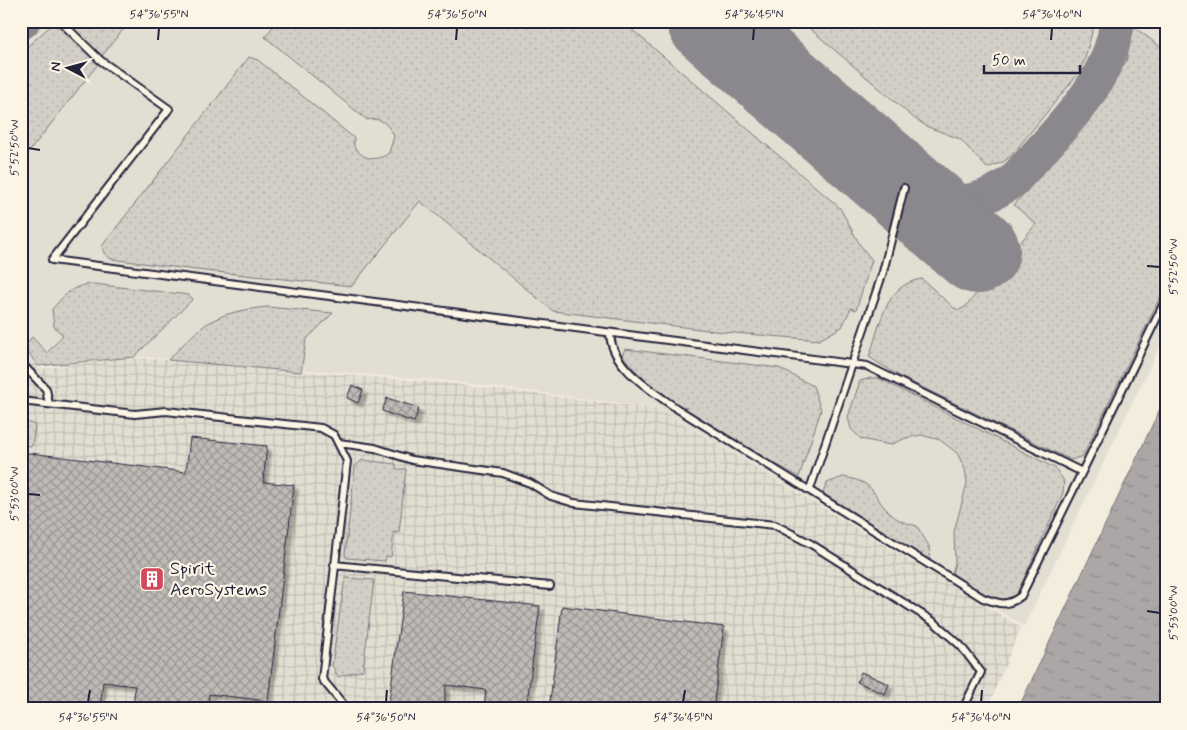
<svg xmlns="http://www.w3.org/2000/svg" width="1187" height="730" font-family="Mynerve,sans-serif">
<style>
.built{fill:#e3ded2}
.industrial{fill:url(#industrial-grid)}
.grass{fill:url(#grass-dots);stroke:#7b7880}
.water{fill:url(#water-ripples);stroke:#75727b}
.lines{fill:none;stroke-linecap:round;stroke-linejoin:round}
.taxiway{stroke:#8a888c;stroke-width:35}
.runway{stroke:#8a888c;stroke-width:86}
.building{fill:url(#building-cross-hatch);stroke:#22223b;filter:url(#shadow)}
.service-casing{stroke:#22223b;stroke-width:10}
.service{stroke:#fcf5e5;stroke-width:6}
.ticks{fill:none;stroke:#22223b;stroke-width:2}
.labels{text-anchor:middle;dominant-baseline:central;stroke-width:4.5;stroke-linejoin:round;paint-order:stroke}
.poi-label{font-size:18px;fill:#22223b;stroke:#fcf5e5;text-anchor:start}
.neatline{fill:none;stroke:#22223b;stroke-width:2}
.ticks-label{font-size:12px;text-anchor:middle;fill:#22223b}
</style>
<defs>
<pattern id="industrial-grid" width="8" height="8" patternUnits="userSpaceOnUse" patternTransform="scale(1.25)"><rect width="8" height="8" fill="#e3ded2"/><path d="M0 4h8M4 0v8" fill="none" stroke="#c2beb5"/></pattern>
<pattern id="grass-dots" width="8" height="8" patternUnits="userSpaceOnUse" patternTransform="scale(1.25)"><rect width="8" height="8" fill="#d4cfc6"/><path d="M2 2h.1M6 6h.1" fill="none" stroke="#b6b1ab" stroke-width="1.8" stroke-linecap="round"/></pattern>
<pattern id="water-ripples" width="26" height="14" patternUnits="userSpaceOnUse" patternTransform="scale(1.25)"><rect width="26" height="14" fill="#aca7a6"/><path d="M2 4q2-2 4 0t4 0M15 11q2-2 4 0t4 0" fill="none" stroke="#8c8888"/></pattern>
<pattern id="building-cross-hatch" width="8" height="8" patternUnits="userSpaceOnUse" patternTransform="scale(1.25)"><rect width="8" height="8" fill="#bfbab6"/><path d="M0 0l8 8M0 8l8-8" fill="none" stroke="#9b9795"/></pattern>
<filter id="shadow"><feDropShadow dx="4.5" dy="4.5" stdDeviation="1" flood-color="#0004"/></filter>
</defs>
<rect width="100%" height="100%" fill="#f3edde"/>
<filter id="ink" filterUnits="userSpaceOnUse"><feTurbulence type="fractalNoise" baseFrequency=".02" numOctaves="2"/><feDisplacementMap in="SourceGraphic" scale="10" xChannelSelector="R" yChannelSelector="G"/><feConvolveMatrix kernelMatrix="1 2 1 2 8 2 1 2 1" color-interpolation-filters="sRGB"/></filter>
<g filter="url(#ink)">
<!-- built -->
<path class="built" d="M21,21H1166V334L1024,626L657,408L447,381L129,356L38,367L21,344Z"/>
<!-- industrial -->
<path class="industrial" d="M21,345L39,369L129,357L447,383L659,409L1021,627L987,709H21Z"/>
<!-- grass -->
<path class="grass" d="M56,21L98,64L21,162V52Z
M65,21H130L102,56Z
M277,21H622L840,208L860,245L872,260L856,310L851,308L842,327L819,340L723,332L553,311L420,201L352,286L196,270L111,259L104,253L102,246L249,57L258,60L354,138V147C364,160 376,162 389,153L394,136C388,124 381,117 367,120L265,37Z
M801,21H1095L1084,62L1074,79L1011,156L1003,162L987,168L960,139L928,127L915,119Z
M1134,27L1166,51V285L1083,456L1071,460L901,377L869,357C880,327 884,284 922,279L954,308L959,310L965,307L1036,224L1014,205L1102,103L1126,61Z
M94,284L189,295L193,299L134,357L38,366L24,347L32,337L47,353L63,335L54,327L52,309C65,295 73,284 94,284Z
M267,307L333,313L306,340L301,372L168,360C205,322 212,313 267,307Z
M625,349L779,368L813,386L821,410L799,477C740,443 665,409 622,355Z
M871,378H878L1055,468L1064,481L1063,493L1016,596C991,607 971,587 952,573L955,563L954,532L967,483L965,469L957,453L940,440L921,435L906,438L890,445L861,439L851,429L848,417L860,381Z
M21,420L35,425L32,446L21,445Z
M362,460L396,464V469H406L399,533L394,532L391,557L386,556L385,561L347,558L345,554L355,467Z
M843,477C880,483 870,496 892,515C900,522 907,523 917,526L929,546L930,561L823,493L827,483Z
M345,578L374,580L363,670L338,677L332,665Z"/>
<!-- water -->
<path class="water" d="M1166,396V709H1018Z"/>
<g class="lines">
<!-- taxiway -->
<path class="taxiway" d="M21,22L23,21
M904,188C946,207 975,209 1014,180C1055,133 1110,86 1117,21"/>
<!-- runway -->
<path class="runway" d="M710,21L977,251"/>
</g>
<!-- building -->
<path class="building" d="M352,385L363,390L358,403L347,398Z
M387,398L419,408L414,422L382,411Z
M190,438L267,446L263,482L294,485L268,701L209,694L207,709H133L135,686L103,682L100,709H21V452L186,472Z
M404,591L540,606L526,709H484L486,690L446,685L444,709H388Z
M562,606L724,627L713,709H549Z
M861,672L889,684L885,694L857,682Z"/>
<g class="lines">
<defs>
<path id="service" d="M60,21L100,60L169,109L52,260L867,366L1082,472L1021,596C1007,607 999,604 983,598L676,408C651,390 611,367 610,333
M21,363L46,389L49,404
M21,401L135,414L166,411L321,428L334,435L347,461L322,679L347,709
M339,443L375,448L412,460L503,473L530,483L551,496L574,503L775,525L811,544L934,622L960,645L981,672L963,709
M1082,472L1166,299
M810,489L883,272L904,188
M334,565L550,586"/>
</defs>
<!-- service casing -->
<use href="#service" class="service-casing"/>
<!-- service -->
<use href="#service" class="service"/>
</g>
</g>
<!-- ticks -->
<path class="ticks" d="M158,40L159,28M456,40L457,28M753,40L754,28M1051,40L1052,28M28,148L40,150M1147,266L1160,267M28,494L40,495M1147,611L1160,613M88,702L90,690M386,702L387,690M683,702L685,690M981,702L982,690"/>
<!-- icons -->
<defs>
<symbol id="building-square" viewBox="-11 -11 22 22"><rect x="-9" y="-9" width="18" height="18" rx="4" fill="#d1495b" stroke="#fcf5e5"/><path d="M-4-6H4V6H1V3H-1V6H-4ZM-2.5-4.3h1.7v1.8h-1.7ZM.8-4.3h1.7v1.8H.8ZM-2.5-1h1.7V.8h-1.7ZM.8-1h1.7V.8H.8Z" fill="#fff"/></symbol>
</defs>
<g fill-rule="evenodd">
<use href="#building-square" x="138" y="565" width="28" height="28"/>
</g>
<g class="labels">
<!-- poi labels -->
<g class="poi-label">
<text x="170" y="569">Spirit<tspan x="170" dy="21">AeroSystems</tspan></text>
</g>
</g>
<!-- margin -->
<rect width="1187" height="730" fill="none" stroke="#fcf5e5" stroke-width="55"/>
<!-- north arrow -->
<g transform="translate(68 68) rotate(276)" stroke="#fcf5e5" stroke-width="4" paint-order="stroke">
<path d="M0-4L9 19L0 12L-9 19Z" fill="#22223b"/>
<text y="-8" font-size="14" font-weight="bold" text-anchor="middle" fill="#22223b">N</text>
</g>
<!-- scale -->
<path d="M984 65v8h96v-8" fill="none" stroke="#22223b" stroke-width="2.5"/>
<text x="992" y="65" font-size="15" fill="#22223b" stroke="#fcf5e5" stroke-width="4" paint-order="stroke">50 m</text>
<rect x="28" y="28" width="1132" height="674" class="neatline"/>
<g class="ticks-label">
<text x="159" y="18">54°36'55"N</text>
<text x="457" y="18">54°36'50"N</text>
<text x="754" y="18">54°36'45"N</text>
<text x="1052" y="18">54°36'40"N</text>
<text transform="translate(14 148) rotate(-90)" y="4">5°52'50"W</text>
<text transform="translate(1173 267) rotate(-90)" y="4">5°52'50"W</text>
<text transform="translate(14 494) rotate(-90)" y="4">5°53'00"W</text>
<text transform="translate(1173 613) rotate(-90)" y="4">5°53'00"W</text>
<text x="88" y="721">54°36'55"N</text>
<text x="386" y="721">54°36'50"N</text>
<text x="683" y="721">54°36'45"N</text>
<text x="981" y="721">54°36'40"N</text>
</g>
</svg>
